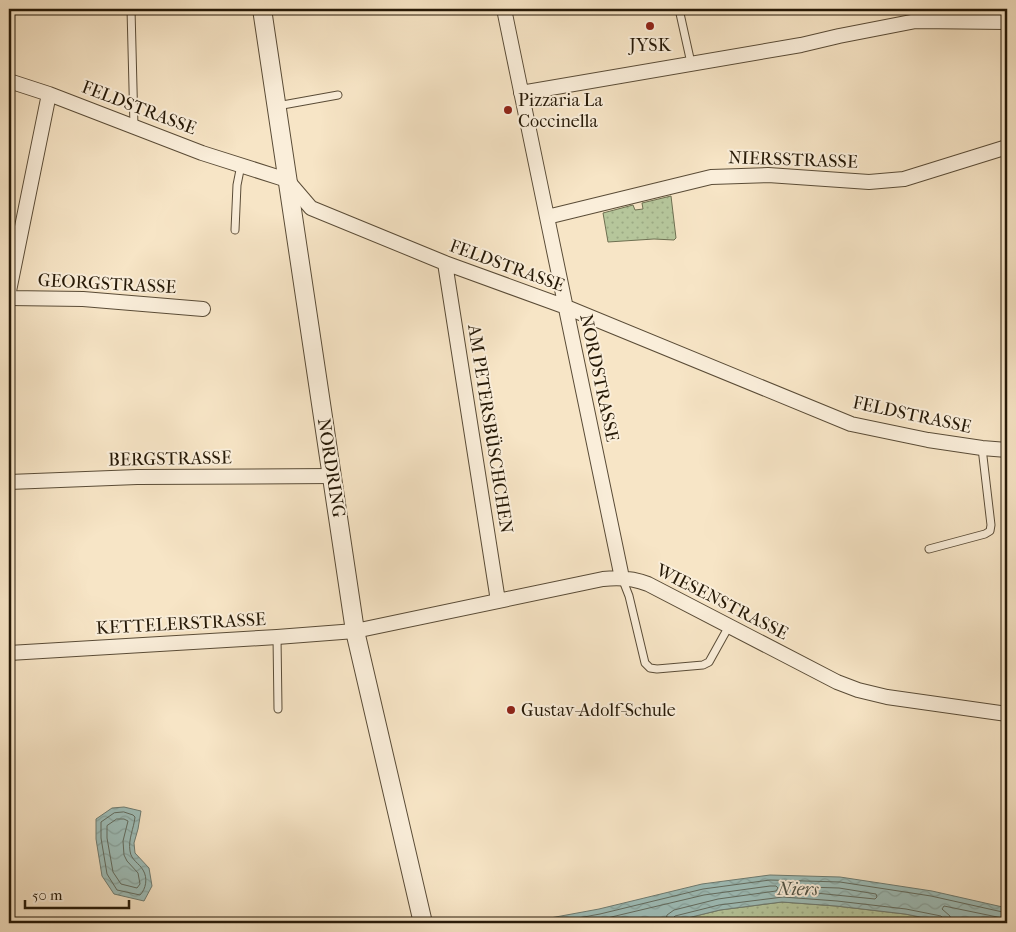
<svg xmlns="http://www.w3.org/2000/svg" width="1016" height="932" font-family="'IM FELL French Canon',serif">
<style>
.green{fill:url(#green-dots);stroke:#6e7051}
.water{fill:url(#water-waves);stroke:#6e7c72}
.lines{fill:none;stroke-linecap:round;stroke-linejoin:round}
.shore{stroke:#626c60;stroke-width:1}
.service-casing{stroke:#5a4c37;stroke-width:9}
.minor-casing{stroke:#5a4c37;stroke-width:16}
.tertiary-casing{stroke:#5a4c37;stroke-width:20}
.service{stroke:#faeeda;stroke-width:7}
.minor{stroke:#faeeda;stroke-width:14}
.tertiary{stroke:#faeeda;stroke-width:18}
.poi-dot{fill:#8f2418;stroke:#faeeda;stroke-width:2}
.labels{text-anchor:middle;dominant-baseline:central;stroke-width:4;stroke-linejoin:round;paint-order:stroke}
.poi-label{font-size:18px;fill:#261907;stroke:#faeeda;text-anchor:start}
.street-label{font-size:18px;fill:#261907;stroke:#faeeda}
.water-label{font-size:19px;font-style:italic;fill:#505345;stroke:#faeeda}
</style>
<defs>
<pattern id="green-dots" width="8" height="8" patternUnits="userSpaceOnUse" patternTransform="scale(1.25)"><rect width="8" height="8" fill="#b6c69b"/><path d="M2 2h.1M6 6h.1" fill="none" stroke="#9caa84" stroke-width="1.8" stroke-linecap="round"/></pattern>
<pattern id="water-waves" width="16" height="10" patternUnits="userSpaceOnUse" patternTransform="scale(1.25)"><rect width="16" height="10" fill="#9ebeb9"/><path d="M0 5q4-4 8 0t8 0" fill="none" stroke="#88a39e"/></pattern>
</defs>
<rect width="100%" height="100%" fill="#f7e5c6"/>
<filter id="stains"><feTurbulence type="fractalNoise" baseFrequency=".004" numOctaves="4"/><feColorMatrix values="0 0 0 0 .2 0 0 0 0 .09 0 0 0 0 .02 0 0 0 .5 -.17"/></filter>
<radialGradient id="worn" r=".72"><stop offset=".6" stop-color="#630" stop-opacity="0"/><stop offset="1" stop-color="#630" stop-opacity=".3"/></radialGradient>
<!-- green -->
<path class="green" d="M671,196L676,238L674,240L654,239L608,242L603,213L633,205L635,210L643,209L642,203Z
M782,902L836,906L905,914L951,923H667L720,910Z"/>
<!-- water -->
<path class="water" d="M124,807L141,811L138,829L134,843L135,853L149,868L152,886L144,901L114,894L102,876L96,839V819L112,808Z
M770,875L840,877L932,891L1007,908V923H951L905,914L836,906L782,902L720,910L667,923H523L599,909L702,884Z"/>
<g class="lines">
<!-- shore -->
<path class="shore" d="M124,812L133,815L135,817C134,828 128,839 130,851C131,860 139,863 143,870C148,878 146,889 140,895L117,890L107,874L101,838V822L114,813Z
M117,819H124L128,821L123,841L124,855L127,861L138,873L140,884L137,888L121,884L113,872L107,838V826Z
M806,887L839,888L876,894L877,897L875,899L806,892L804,890Z
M551,923L600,914L703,889L770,880L840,882L931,896L1007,913
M586,923L704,895L770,886H776L778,888L776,891L718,899L674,910L667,915L665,923
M671,923L672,919L675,916L719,905L783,897L837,901L906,909L941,916L944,919L945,923
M951,923L950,916L942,909L944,906L1007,919"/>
<defs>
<path id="service" d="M131,9L134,127
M679,9L691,63
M277,106L338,95
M235,230L237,185L241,165
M929,549L985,534L990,531L991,525L982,448
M622,578L629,596L645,663L650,668L657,669L703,665L709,662L729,626
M277,637L278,709"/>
<path id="minor" d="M504,9L547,217L622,578
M9,81L49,94L202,153L287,180L311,208L445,263L566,307L851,424L928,440L982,448L1007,450
M521,93L801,45L839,36L916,21L1007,22
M547,217L711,177L768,175L869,182L904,179L1007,147
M445,263L498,601
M9,291L49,94
M9,298L83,299L203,309
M9,482L137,477L333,476
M9,653L277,637L355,631L603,579C619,577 633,578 648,584L837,682L858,690L887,697L1007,714"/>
<path id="tertiary" d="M262,9L355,631L423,923"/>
</defs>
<!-- service casing -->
<use href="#service" class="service-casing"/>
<!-- minor casing -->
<use href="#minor" class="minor-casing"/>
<!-- tertiary casing -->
<use href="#tertiary" class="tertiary-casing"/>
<!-- service -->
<use href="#service" class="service"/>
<!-- minor -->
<use href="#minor" class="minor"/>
<!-- tertiary -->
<use href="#tertiary" class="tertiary"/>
</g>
<!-- markers -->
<g class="poi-dot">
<circle cx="650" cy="26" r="5"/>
<circle cx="508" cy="110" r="5"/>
<circle cx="511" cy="710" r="5"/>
</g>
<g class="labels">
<!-- poi labels -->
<g class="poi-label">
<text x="650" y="45" text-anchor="middle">JYSK</text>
<text x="518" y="100">Pizzaria La<tspan x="518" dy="21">Coccinella</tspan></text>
<text x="521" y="710">Gustav-Adolf-Schule</text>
</g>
<!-- street labels -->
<g class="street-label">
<text transform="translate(139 108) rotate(21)">FELDSTRASSE</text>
<text transform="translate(793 160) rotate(2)">NIERSSTRASSE</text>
<text transform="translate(507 266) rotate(20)">FELDSTRASSE</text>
<text transform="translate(107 284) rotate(3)">GEORGSTRASSE</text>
<text transform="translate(599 378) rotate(78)">NORDSTRASSE</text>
<text transform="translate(912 415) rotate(12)">FELDSTRASSE</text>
<text transform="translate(490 429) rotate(81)">AM PETERSBÜSCHCHEN</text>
<text transform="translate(170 459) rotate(-1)">BERGSTRASSE</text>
<text transform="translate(331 468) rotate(81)">NORDRING</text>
<text transform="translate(722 602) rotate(27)">WIESENSTRASSE</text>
<text transform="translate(181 624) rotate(-3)">KETTELERSTRASSE</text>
</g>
<!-- water labels -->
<g class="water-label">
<text transform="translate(798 889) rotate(1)">Niers</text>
</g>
</g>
<!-- margin -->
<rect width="1016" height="932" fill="none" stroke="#f7e5c6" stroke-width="30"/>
<rect x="10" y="10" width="996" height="912" fill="none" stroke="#261907" stroke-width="2.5"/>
<rect x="15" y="15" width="986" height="902" fill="none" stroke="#261907"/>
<!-- scale -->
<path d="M25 900v8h104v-8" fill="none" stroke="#261907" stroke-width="2.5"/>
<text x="32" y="900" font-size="15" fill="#261907" stroke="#faeeda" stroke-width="4" paint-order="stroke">50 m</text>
<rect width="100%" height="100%" filter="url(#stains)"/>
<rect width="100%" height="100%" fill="url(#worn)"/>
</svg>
